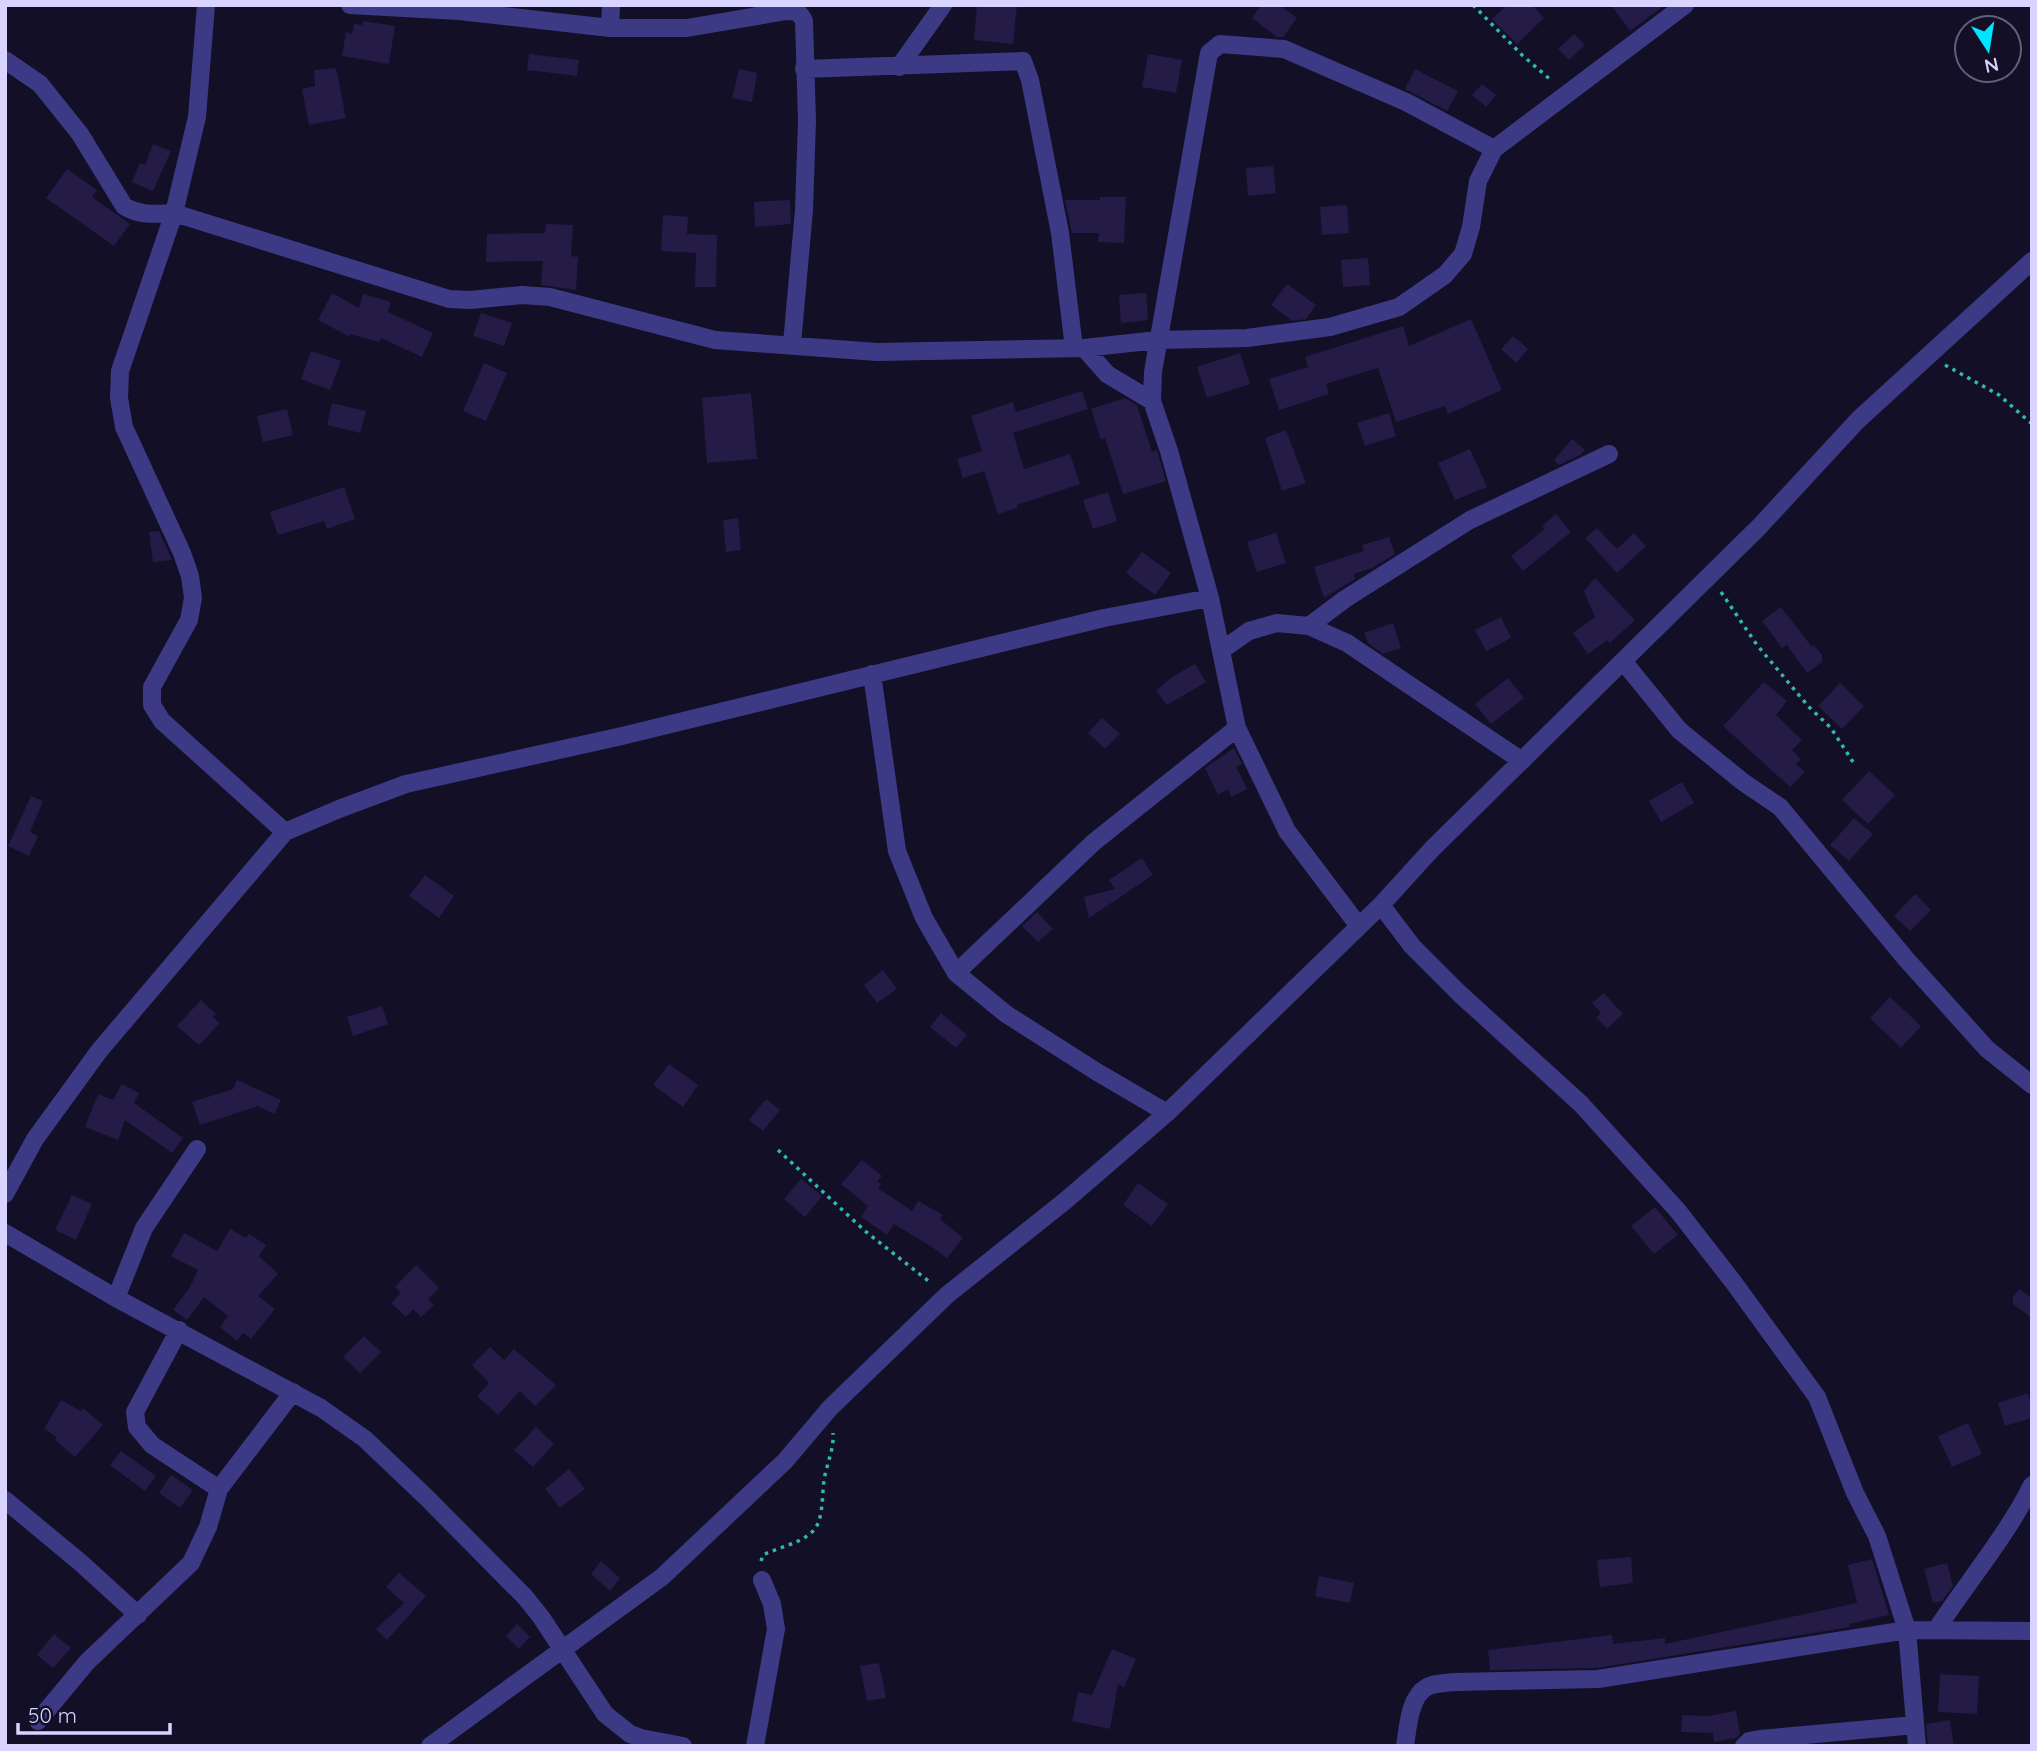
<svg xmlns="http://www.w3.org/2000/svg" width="2037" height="1751" font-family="Quicksand,sans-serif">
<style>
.building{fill:#241b47}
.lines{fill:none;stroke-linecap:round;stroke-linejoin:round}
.path{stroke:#2fb8b0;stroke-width:3.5;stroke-dasharray:3.5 5;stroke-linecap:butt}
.minor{stroke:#3d3a85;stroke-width:18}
</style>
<rect width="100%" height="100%" fill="#130f26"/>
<!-- building -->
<path class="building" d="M977,5H1017L1013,44L974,40Z
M1261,5H1279L1297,18L1283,37H1277L1252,18Z
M1507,5H1532L1544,18L1517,44L1492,19Z
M1611,5H1665L1630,31Z
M363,21L395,26L389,64L342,56L346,32L352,34L354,24L362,25Z
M1574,34L1585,45L1569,60L1558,49Z
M529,54L579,60L577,76L527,70Z
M1148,54L1182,60L1176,93L1142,87Z
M336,68L346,118L309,125L302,89L315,86L314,70Z
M739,69L757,73L752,102L732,98Z
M1415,69L1458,91L1447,111L1405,89Z
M1482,84L1496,95L1486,107L1472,95Z
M153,144L171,151L153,191L132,182L140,163L145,165Z
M1273,166L1276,193L1248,196L1246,168Z
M67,169L97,190L92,197L130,224L114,246L46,198Z
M1100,197H1126L1124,243L1098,242L1099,233H1072L1065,200H1100Z
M790,200L791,224L755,227L754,202Z
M1347,205L1349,233L1322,235L1320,207Z
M663,215L688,217L687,234L717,235L716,287H695L696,253L661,251Z
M546,224L573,225L571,256L578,257L576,290L541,285L543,261L486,262L487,234L545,233Z
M1368,258L1370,285L1343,287L1341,260Z
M1287,284L1316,305L1306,319L1292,321L1271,305Z
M332,293L359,308L363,294L391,302L388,312L433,333L422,357L381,338L379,342L350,334V337L318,320Z
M1146,293L1148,320L1121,323L1119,295Z
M481,313L512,323L504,346L473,336Z
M1471,319L1502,390L1448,414L1445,406L1396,422L1378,368L1326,384L1329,394L1279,410L1269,379L1308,367L1305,357L1403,326L1409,346Z
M1513,336L1528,349L1516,363L1501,349Z
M311,351L341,361L330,390L301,379Z
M1240,353L1250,384L1207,398L1197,367Z
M484,363L507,373L486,421L463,411Z
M1082,391L1088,409L1013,433L1024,469L1070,454L1080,484L1017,505V508L998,514L984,471L963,478L957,459L982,451L971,416L1013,402L1016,412Z
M751,393L757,459L707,463L702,398Z
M1125,398L1137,405L1152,452L1157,450L1166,481L1123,494L1105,438L1101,440L1091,409Z
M332,403L366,411L360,433L327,425Z
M287,409L293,435L263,442L257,416Z
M1389,413L1396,436L1365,446L1357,423Z
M1286,430L1306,483L1282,491L1265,438Z
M1572,439L1585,450L1580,455L1559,465L1554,460Z
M1470,449L1487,487L1455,500L1438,463Z
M344,487L355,519L327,529L324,521L278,535L270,512Z
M1108,492L1117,521L1093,529L1083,500Z
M1556,514L1571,532L1523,571L1511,556L1545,529L1542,526Z
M738,518L741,550L726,552L723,520Z
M1597,528L1617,549L1634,533L1646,546L1617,573L1585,538Z
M159,531L172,560L153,562L149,532Z
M1276,533L1286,563L1257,572L1247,542Z
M1389,537L1395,554L1372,568L1354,574L1355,579L1324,598L1314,567L1364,551L1362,545Z
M1142,552L1171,573L1155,595L1126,573Z
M1595,578L1635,620L1610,643L1607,640L1588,654L1573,633L1595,617L1584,591Z
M1781,607L1812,647L1814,645L1822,655V662L1807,673L1787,645L1782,648L1762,621Z
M1501,617L1511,638L1486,651L1475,630Z
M1393,623L1401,648L1383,654L1368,643L1364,633Z
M1195,664L1206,682L1167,705L1156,691L1172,677Z
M1508,678L1524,698L1491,724L1475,704Z
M1764,682L1787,701L1776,715L1802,740L1792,750L1801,759L1796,764L1805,772L1790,787L1723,726Z
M1840,683L1864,706L1842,729L1818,706Z
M1102,718L1120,734L1105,749L1088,733Z
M1234,748L1242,764L1236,767L1247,789L1231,797L1228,789L1218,795L1205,768Z
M1869,771L1895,795L1868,824L1842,800Z
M1682,782L1694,803L1661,822L1649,801Z
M31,796L43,801L30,832L38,836L29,856L8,846Z
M1854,818L1873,834L1849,861L1830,845Z
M1142,858L1153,875L1089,918L1084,897L1115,889L1109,880Z
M425,875L454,896L439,918L409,896Z
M1915,894L1931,910L1910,931L1894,916Z
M1037,912L1053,929L1038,942L1022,926Z
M883,970L897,989L877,1003L864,985Z
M1604,993L1623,1014L1607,1029L1596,1017L1601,1013L1592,1003Z
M1890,997L1921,1026L1901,1048L1870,1018Z
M201,1000L216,1014L213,1017L220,1023L199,1045L177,1026Z
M382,1006L388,1024L353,1036L347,1017Z
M941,1013L967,1035L956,1048L930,1027Z
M669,1064L698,1085L683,1107L653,1085Z
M237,1080L281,1100L274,1114L258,1106L200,1125L192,1102L233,1089Z
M122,1084L139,1093L134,1103L183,1138L172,1153L125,1120L118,1140L85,1127L98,1094L113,1100Z
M766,1099L780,1110L763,1131L749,1120Z
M862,1160L882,1176L877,1181L881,1184L878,1188L912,1211L918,1201L943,1215L940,1219L963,1238L947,1258L932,1247L894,1224L887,1235L861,1217L868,1206L841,1184Z
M801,1179L822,1196L805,1217L784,1199Z
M1138,1183L1168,1204L1152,1226L1123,1205Z
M72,1195L92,1204L76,1240L55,1230Z
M1655,1207L1678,1235L1654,1254L1631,1226Z
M230,1229L246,1238L249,1234L266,1245L259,1256L278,1274L258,1296L275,1309L251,1339L243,1333L237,1341L220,1327L228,1316L204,1297L187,1320L173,1310L190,1287L198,1270L171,1256L184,1233L217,1251Z
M416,1265L439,1288L428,1299L434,1305L421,1317L413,1309L406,1317L391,1303L401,1293L395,1287Z
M2019,1289L2032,1298V1318L2013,1304V1297Z
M364,1336L381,1352L360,1373L343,1357Z
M490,1347L504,1360L514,1349L556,1385L535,1406L520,1391L498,1415L477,1396L489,1383L472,1365Z
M2028,1393L2032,1406V1418L2005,1426L1998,1403Z
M61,1400L81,1411L83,1408L103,1425L75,1457L55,1440L57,1437L44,1429Z
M1968,1423L1982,1454L1952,1467L1938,1436Z
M536,1427L554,1444L533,1467L514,1450Z
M121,1451L156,1476L145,1491L110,1465Z
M569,1469L585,1489L560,1508L545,1489Z
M171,1475L193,1490L180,1508L159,1493Z
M1631,1557L1633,1583L1600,1587L1597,1560Z
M1872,1559L1889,1615L1849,1624L1850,1627L1597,1668L1490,1670L1488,1650L1612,1635L1613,1644L1665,1638V1644L1857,1603L1848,1565Z
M601,1561L620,1578L610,1591L591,1574Z
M1947,1563L1953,1586L1942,1601L1933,1603L1924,1569Z
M399,1573L426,1596L387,1640L376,1629L404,1603L386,1587Z
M1319,1576L1354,1583L1350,1603L1315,1596Z
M517,1624L530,1637L519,1649L506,1636Z
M54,1634L71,1648L53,1668L37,1655Z
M1112,1649L1136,1659L1124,1687L1118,1684L1110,1729L1072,1721L1078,1692L1092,1695Z
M879,1663L886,1698L867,1701L860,1666Z
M1940,1674L1979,1676L1977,1714L1938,1712Z
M1736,1711L1740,1734L1736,1738L1714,1742L1713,1733L1681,1732L1682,1715L1707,1716Z
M1950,1720L1954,1746H1928L1926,1724Z"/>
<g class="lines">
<!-- path -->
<path class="path" d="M1473,5L1522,55L1552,81
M1945,365L1999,395L2032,424
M1721,592L1757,645L1809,707L1831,728L1853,762
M778,1150L865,1231L931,1283
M761,1561L763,1555C779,1547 799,1544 812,1532C825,1521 821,1491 825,1475C828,1461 834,1448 833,1433"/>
<!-- minor -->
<path class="minor" d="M206,5L197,117L174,213L120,371L119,398L124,427L182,553L190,576L193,598L189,620L152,687V705L162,721L285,832
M350,5L459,11L610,28H687L786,11C796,11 800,12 804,21L807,121L804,210L792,344
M610,28L611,5
M5,60L40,84L80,134L124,206C140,216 156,214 174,213L449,299L470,300L522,295L550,297L715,340L877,352L1084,348L1158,340L1247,338L1330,327L1399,307L1445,275L1463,254L1471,227L1478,181L1494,149L1685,5
M899,67L943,5
M804,69L1023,61L1030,80L1060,233L1074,348
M1084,348L1107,374L1152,401
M1309,626L1345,599L1470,520L1609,454
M1222,650L1249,631L1277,623L1309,626L1347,643L1522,761
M1623,661L1679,730L1743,782L1780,807L1906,959L1987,1049L2032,1085
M872,674L897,851L924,918L956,973L1006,1014L1097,1072L1167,1113
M1381,905L1412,946L1460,994L1581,1104L1678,1211L1734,1283L1817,1397L1855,1493L1877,1536L1907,1630L1917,1746
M1358,925L1287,831L1237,728L1210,598L1169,451L1152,401L1153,372L1209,53L1220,44L1284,49L1406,102L1494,149
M956,973L1094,842L1237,728
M5,1194L35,1139L99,1051L285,832L339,809L406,784L622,736L1104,618L1210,598
M5,1233L116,1298L321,1408L365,1439L427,1498L525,1597L541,1617L605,1714L630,1734L641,1738L683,1746
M116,1298L144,1228L197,1149
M179,1330L135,1412L137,1427L152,1445L219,1489
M5,1500L81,1563L138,1615
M1936,1630C1968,1581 2006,1537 2032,1485
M38,1721L87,1662L191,1563L208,1527L219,1489L293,1392
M430,1746L662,1577L785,1461L830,1408L947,1295L1065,1201L1167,1113L1381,905L1432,849L1759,527L1858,420L2032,261
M755,1746L776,1629L772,1604L762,1580
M1405,1746C1408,1728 1409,1697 1427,1687C1434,1683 1447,1683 1456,1682L1598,1679L1907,1630L2032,1631
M1744,1746L1749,1741L1760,1739L1915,1725"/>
</g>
<!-- border -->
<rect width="2037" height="1751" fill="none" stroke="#d9d4ff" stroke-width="14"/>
<!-- north arrow -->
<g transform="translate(1988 49) rotate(168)"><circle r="33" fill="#130f26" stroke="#625e7d" stroke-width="2"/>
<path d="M0-5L12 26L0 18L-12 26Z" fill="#00e5ff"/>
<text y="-10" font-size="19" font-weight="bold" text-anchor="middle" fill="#d9d4ff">N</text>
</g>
<!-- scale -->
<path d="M18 1723v10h152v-10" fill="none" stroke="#d9d4ff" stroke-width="3.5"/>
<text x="28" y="1723" font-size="21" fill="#d9d4ff" stroke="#130f26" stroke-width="5" paint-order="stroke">50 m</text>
</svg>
